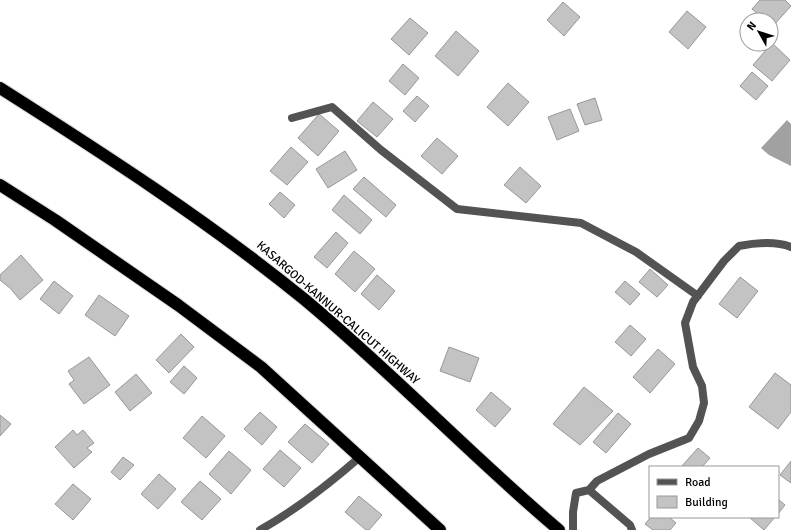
<svg xmlns="http://www.w3.org/2000/svg" width="791" height="530" font-family="Signika,sans-serif">
<style>
.water{fill:#a1a1a1}
.building{fill:#c3c3c3;stroke:#979797}
.lines{fill:none;stroke-linecap:round;stroke-linejoin:round}
.highway-casing{stroke:#dbdbdb;stroke-width:14}
.street{stroke:#535353;stroke-width:8}
.highway{stroke:#000;stroke-width:12}
.labels{text-anchor:middle;dominant-baseline:central;stroke-width:3;stroke-linejoin:round;paint-order:stroke}
.street-label{font-size:12px;fill:#000;stroke:#fff}
</style>
<rect width="100%" height="100%" fill="#fff"/>
<!-- water -->
<path class="water" d="M787,120L791,124V166L769,155L761,148Z"/>
<!-- building -->
<path class="building" d="M760,0H785L791,6L773,26L771,20H765L752,9Z
M563,2L580,17L564,36L547,20Z
M687,11L706,27L688,49L669,32Z
M410,18L428,33L409,55L391,39Z
M456,31L479,51L458,76L435,56Z
M772,43L790,60L772,81L753,65Z
M403,64L419,78L405,95L389,81Z
M752,72L768,86L756,100L740,86Z
M508,83L529,102L508,126L487,107Z
M417,96L429,106L415,122L403,111Z
M595,98L602,120L585,125L577,104Z
M373,102L393,119L377,137L357,121Z
M570,109L579,131L557,140L548,117Z
M319,114L339,131L318,156L298,138Z
M437,138L458,156L442,174L421,156Z
M291,147L308,162L287,185L270,171Z
M345,151L357,170L328,188L316,169Z
M520,167L541,186L526,203L504,185Z
M364,177L396,205L386,217L353,189Z
M280,192L295,205L284,218L269,204Z
M344,195L372,220L360,234L332,210Z
M336,232L348,243L327,268L314,257Z
M354,251L375,269L355,292L335,274Z
M21,255L43,280L20,300L10,288L0,280V275Z
M650,269L668,285L657,297L639,282Z
M377,275L395,291L379,310L361,294Z
M740,277L758,291L737,318L719,304Z
M54,281L73,296L59,314L40,299Z
M625,281L640,294L630,305L615,292Z
M99,295L129,316L115,336L85,315Z
M630,325L646,339L631,356L615,342Z
M181,334L194,347L169,373L156,360Z
M449,347L479,358L470,382L440,371Z
M658,349L675,364L650,393L633,377Z
M89,357L110,385L84,404L69,384L74,380L68,371Z
M184,366L197,378L184,394L170,382Z
M775,373L791,385V412L778,429L749,407Z
M136,374L152,393L130,411L115,392Z
M584,387L613,411L580,445L553,424Z
M491,392L511,409L495,427L476,410Z
M260,412L277,427L262,445L244,429Z
M618,413L631,424L606,453L593,442Z
M0,415L11,424L0,436Z
M202,416L225,436L206,458L183,438Z
M305,424L329,444L312,463L288,442Z
M73,430L77,435L83,430L94,443L87,448L92,452L74,468L55,447Z
M698,448L710,458L702,467H681Z
M280,450L301,468L284,487L263,469Z
M229,451L251,470L231,494L209,474Z
M123,457L134,465L120,480L111,472Z
M791,461V483L780,475Z
M159,474L176,489L158,509L141,494Z
M200,481L221,499L202,520L181,502Z
M73,484L91,499L73,520L55,504Z
M359,496L382,515L369,530H366L345,512Z
M778,499L785,505L778,514Z
M651,517H669L676,523L670,530H653L645,524Z
M749,517H775L764,530Z"/>
<g class="lines">
<defs>
<path id="highway" d="M0,88C104,154 208,221 304,299C392,372 471,456 559,530
M0,185L55,220L178,305L261,367L440,530"/>
</defs>
<!-- highway casing -->
<use href="#highway" class="highway-casing"/>
<!-- street -->
<path class="street" d="M292,118L332,107L381,150L457,209L581,223L636,252L698,296
M589,490L630,525L632,530
M260,530C296,510 329,484 360,457
M573,530V512L576,493L589,490L597,481L649,454L689,438L699,421L704,403L702,386L693,367L685,323L693,302L724,261L739,246C755,243 776,241 791,247"/>
<!-- highway -->
<use href="#highway" class="highway"/>
</g>
<g class="labels">
<!-- street labels -->
<g class="street-label">
<text transform="translate(338 313) rotate(41)">KASARGOD-KANNUR-CALICUT HIGHWAY</text>
</g>
</g>
<!-- legend -->
<rect x="649" y="466" width="130" height="52" fill="#ffffff" stroke="#999999"/>
<rect x="657" y="479" width="20" height="6" fill="#535353" stroke="#999999"/>
<text x="685" y="486" font-size="12" fill="#000000">Road</text>
<rect x="657" y="496" width="20" height="12" fill="#c3c3c3" stroke="#999999"/>
<text x="685" y="506" font-size="12" fill="#000000">Building</text>
<!-- north arrow -->
<g transform="translate(759 32) rotate(309)"><circle r="19" fill="#ffffff" stroke="#999999"/>
<path d="M0-3L7 15L0 10L-7 15Z" fill="#000000"/>
<text y="-6" font-size="11" font-weight="bold" text-anchor="middle" fill="#000000">N</text>
</g>
</svg>
